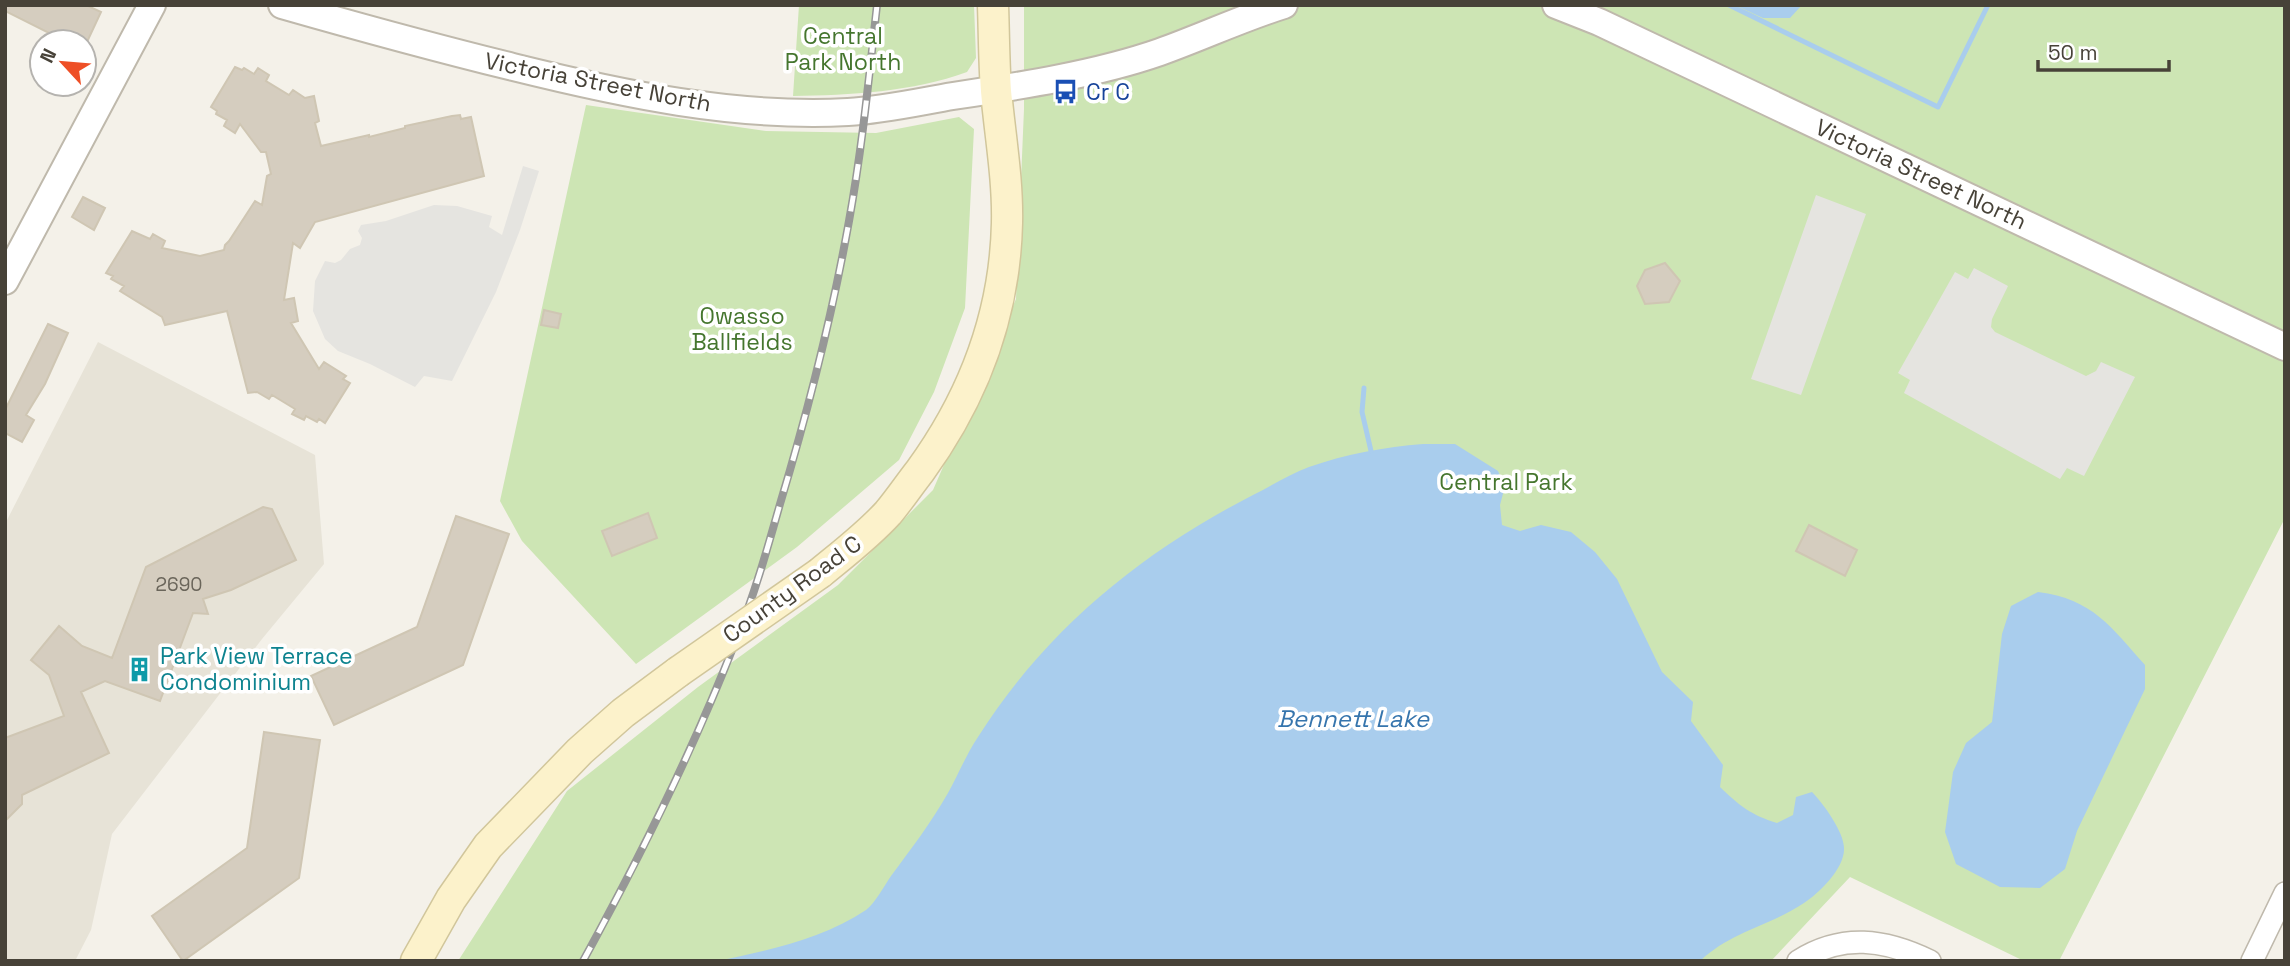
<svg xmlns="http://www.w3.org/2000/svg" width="2290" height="966" font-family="'Space Grotesk',sans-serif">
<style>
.residential{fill:#e7e3d7}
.green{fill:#cde5b4}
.parking{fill:#e5e4e0}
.water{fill:#a9cded}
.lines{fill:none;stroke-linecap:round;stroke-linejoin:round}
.stream{stroke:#a9cded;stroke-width:5}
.building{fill:#d5cdbf;stroke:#cfc6b3;stroke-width:2}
.minor-casing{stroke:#bfb9ac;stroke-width:24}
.tertiary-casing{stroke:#bfb9ac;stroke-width:30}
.secondary-casing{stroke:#d1c69b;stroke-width:33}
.minor{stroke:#fff;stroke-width:21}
.tertiary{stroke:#fff;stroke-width:26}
.secondary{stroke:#fcf2cb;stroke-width:30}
.rail-casing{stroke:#979797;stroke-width:8}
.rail{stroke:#fff;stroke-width:5;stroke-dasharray:16;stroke-linecap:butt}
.secondary-bridge-casing{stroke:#d1c69b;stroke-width:33;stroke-linecap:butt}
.secondary-bridge{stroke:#fcf2cb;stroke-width:30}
.labels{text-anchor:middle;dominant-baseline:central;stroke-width:7;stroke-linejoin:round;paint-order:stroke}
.number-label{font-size:19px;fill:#6a655a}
.park-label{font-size:23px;fill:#45762e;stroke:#fff}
.street-label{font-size:23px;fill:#474238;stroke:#fff}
.transit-label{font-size:23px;fill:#164399;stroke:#fff;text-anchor:start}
.culture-label{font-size:23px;fill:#0d838f;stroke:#fff;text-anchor:start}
.water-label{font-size:24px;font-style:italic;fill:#3675ad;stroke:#fff}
</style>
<rect width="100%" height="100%" fill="#f4f1e9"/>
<!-- residential -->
<path class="residential" d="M98,342L315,455L324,564L262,639L112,834L91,930L75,961H5V524Z"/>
<!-- green -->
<path class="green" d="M799,5H974L976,58L967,72C913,92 850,95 793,96Z
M1024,5H2285V518L2059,961H2024L1850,877L1771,961H458L567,791L698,687L838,585L933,490L1016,299L1024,109Z
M586,105L766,131L876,133L959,117L974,129L965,308L934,392L899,460L797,547L636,664L522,541L500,501Z"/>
<!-- parking -->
<path class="parking" d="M523,166L539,171L520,230L496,292L452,381L424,376L415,387L370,364L338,351L325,339L313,311L315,281L325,261L335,263L341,260L350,249L360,245L362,238L358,231L361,225L386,221L434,205L457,206L492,216L489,227L502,235Z
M1816,195L1866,214L1801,395L1751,379Z
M1974,268L2008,286L1992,319L1991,327L1995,332L2086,376L2096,371L2101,362L2135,377L2084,476L2067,468L2060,479L1904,393L1910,380L1898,373L1955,272L1968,279Z"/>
<!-- water -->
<path class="water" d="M1735,5H1802L1790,18H1763Z
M1423,444H1455L1498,471L1505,486L1500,505L1502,525L1520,531L1541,525L1571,532L1595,552L1617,579L1662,672L1693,702L1691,721L1723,765L1720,787C1740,806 1751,815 1777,823L1793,815L1796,797L1812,792C1823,803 1844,832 1844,848C1845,868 1819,893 1804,903C1770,926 1732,931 1700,961H717C766,951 823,939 866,910C876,902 884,886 891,876C911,849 931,823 948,793C958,775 966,755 978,737C1046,630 1140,553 1253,495C1271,486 1290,474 1309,467C1346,454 1385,447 1423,444Z
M2038,592C2093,599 2111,627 2145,665V689L2077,831L2065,869L2040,888L2000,887L1956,864L1945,832L1953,772L1966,743L1992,722L2002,634L2011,606Z"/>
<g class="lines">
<!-- stream -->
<path class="stream" d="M1729,5L1938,107L1988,5
M1364,388L1362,412L1371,451"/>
</g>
<!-- building -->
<path class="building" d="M5,5H86L101,12L87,42H67L5,11Z
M235,67L242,70L244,68L254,74L258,68L269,75L266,81L289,95L293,90L305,98L314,96L319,121L315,123L321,146L369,135V137L405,128V126L452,116L460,115L461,119L471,117L484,176L315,222L300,248L293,243L284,300L294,298L298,321L291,323L319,369L324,362L346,376L343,379L350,383L325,423L319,419L317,422L306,416L304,420L292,414L295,409L272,395L269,399L257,392L248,393L227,311L165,325L162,317L120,291L124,286L111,279L113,276L106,273L132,231L150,239L153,234L165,241L162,248L200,256L224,250L225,245L229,241L255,201L262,205L267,176L271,174L266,152H261L240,124L235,133L224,126L227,120L216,114L217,111L211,107Z
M83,197L105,208L94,230L72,217Z
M1665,263L1680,281L1669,302L1645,304L1637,286L1645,270Z
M544,310L561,314L558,328L541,325Z
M48,324L68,333L45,384L26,415L34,420L22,442L5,433V410Z
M263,507L272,509L296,560L231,590L203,599L208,614L193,613L160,701L105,681L81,692L109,753L22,795V804L5,821V738L64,716L49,675L31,660L59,626L82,646L112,658L146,567Z
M648,513L657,538L612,556L602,531Z
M456,516L509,534L463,665L334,725L311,676L417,627Z
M1809,525L1857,550L1845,576L1796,551Z
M264,732L320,740L299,878L183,961L152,916L247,848Z"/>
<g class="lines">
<defs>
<path id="minor" d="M1798,961C1842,933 1885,939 1930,961
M2252,961L2285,893"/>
<path id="tertiary" d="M282,5C359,27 436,48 513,67C622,94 735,118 848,112C883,110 918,102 953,96C1020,86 1097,74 1160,52C1202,37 1242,18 1284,5
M1556,5L1599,22L2285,347
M5,281L152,5"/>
<path id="secondary" d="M820,573C843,554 867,536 888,513C899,500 909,485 920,471C973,398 1005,314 1007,223C1008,179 1000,135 996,91C994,62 994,34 993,5
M416,961L451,899L488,846L580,751L623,713L678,672"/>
</defs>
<!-- minor casing -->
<use href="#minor" class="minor-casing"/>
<!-- tertiary casing -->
<use href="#tertiary" class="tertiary-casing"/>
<!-- secondary casing -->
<use href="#secondary" class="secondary-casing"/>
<!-- minor -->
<use href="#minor" class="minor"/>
<!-- tertiary -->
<use href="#tertiary" class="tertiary"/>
<!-- secondary -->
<use href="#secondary" class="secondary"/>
<defs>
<path id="rail" d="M583,961C640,857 693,751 736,640C754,596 767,550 780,504C808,411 832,316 849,221C862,149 869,77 877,5"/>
</defs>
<!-- rail casing -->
<use href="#rail" class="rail-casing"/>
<!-- rail -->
<use href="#rail" class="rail"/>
<defs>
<path id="secondary-bridge" d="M678,672L820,573"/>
</defs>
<!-- secondary-bridge casing -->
<use href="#secondary-bridge" class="secondary-bridge-casing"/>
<!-- secondary-bridge -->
<use href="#secondary-bridge" class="secondary-bridge"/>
</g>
<!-- icons -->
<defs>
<symbol id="bus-bare" viewBox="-9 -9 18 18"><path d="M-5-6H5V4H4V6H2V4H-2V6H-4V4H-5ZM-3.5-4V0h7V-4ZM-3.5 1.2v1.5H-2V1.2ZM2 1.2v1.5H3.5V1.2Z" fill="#1a4fb4" stroke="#fff" stroke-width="2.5" paint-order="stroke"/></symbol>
<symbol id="building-bare" viewBox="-9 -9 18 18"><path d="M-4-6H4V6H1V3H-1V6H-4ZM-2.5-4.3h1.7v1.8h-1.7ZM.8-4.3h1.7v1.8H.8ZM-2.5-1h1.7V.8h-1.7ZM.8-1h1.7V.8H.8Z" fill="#0f9aa8" stroke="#fff" stroke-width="2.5" paint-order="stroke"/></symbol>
</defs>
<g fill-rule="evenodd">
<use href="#bus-bare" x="1048" y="74" width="35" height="35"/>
<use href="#building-bare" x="122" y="652" width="35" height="35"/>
</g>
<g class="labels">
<!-- number labels -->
<g class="number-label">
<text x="179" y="584">2690</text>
</g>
<!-- park labels -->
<g class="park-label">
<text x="843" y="36">Central<tspan x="843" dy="26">Park North</tspan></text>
<text x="742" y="316">Owasso<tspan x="742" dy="26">Ballfields</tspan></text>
<text x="1506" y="482">Central Park</text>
</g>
<!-- street labels -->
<g class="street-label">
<text transform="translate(598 82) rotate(11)">Victoria Street North</text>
<text transform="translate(1921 174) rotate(25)">Victoria Street North</text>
<text transform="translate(792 589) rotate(-36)">County Road C</text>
</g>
<!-- transit labels -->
<g class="transit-label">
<text x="1086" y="92">Cr C</text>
</g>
<!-- culture labels -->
<g class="culture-label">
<text x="160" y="656">Park View Terrace<tspan x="160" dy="26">Condominium</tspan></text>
</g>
<!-- water labels -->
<g class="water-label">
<text x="1353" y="718">Bennett Lake</text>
</g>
</g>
<!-- border -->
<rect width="2290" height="966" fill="none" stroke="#474238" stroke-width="14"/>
<!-- north arrow -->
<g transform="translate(63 63) rotate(296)"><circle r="33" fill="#ffffff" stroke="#b5b3af" stroke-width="2"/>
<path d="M0-5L12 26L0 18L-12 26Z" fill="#ee4f26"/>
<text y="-10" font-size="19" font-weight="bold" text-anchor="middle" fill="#474238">N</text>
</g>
<!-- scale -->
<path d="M2038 60v10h131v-10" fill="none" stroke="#474238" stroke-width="3.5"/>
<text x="2048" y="60" font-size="21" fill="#474238" stroke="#ffffff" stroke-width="5" paint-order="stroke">50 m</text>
</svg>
